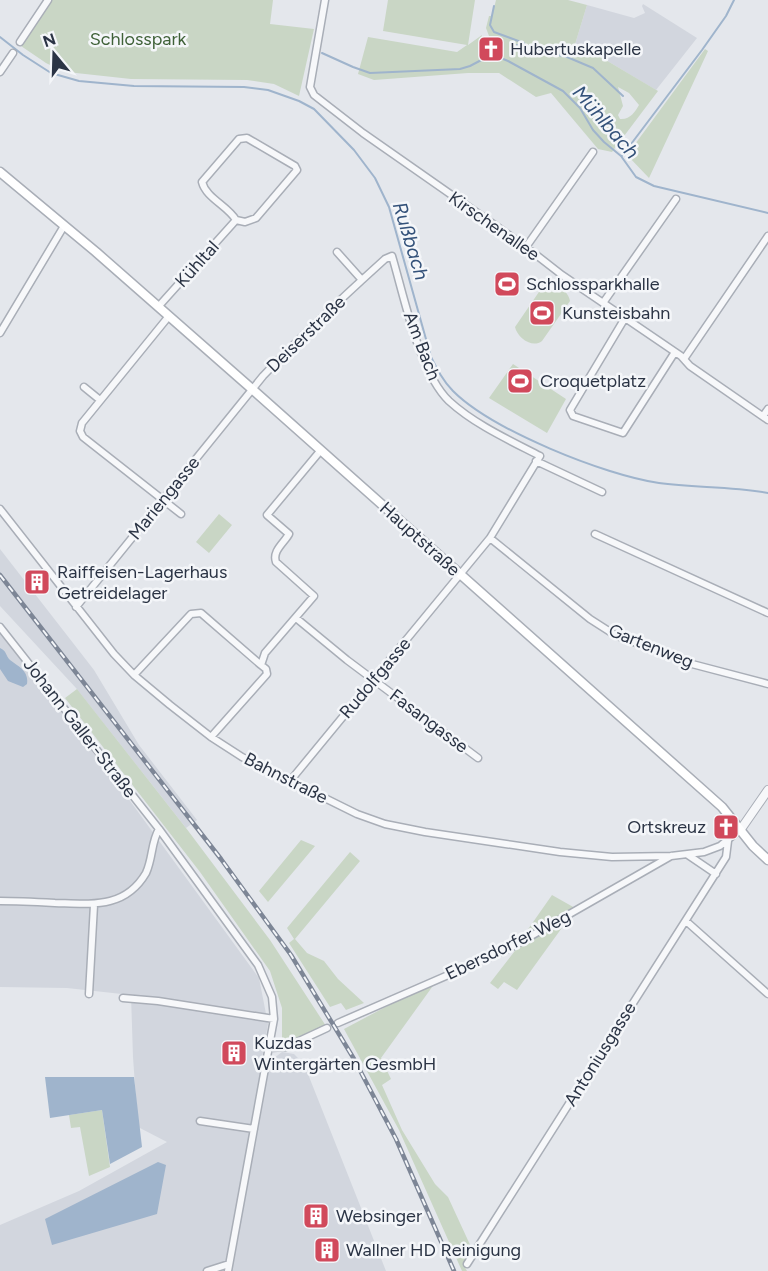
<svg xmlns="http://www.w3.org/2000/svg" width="768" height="1271" font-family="Figtree,sans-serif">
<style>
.built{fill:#d2d6de}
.green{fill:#c9d6c5;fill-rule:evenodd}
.water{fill:#9fb4cc}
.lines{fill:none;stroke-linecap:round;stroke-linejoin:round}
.stream{stroke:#9fb4cc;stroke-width:2}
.minor-casing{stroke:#a9aeb7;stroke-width:9}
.tertiary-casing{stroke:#a9aeb7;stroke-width:10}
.secondary-casing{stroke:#a9aeb7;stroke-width:11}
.minor{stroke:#f7f8fa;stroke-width:6}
.tertiary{stroke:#f7f8fa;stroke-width:8}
.secondary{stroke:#fff;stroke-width:8}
.rail-casing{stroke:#7d8696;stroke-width:4.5}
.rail{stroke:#f4f6f9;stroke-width:2;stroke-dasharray:7;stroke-linecap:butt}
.labels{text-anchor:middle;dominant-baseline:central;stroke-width:5;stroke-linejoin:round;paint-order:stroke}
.park-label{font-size:18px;fill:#3f6138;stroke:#f4f6f9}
.poi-label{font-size:18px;fill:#2b3445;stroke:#f4f6f9;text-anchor:start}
.street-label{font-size:18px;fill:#2b3445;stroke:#f4f6f9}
.water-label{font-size:20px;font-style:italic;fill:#34527a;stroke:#f4f6f9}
</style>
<rect width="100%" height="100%" fill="#e4e7ec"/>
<!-- built -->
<path class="built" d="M643,4L697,38L656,90L594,53L573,51L587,5L634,18L645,13L642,6Z
M0,549L94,670L139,745L197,820L186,828L76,688L0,606Z
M0,633L109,772L259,978L268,1024L260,1069L282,1052L294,1054L304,1064L386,1271H0V1225L79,1191L167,1142L138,1127L133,1057L131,995L67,988L0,987Z"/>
<!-- green -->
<path class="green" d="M52,0H273L270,24L314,29L299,96L274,84L247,80L131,79L76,73L60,70L46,63L21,46Z
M388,0H475L468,45L482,35L481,39L485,42L489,36L486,28L489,16H492L496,0H568L587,5L573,51L594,53L658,91L612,152L598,149L551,93L536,97L499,73H468L374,80L358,74L368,37L457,52L467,45L383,31ZM618,87L629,93L639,105C635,112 630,120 620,119L618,115L623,106Z
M705,49L708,51L649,178L627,155Z
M548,282C557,283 569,292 570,301L542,341C532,349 517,337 515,327L543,286Z
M513,364L566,399L547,433L489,398Z
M219,514L232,525L209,553L196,542Z
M77,689L186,828L270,940L326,1026L290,1040L282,1039V1008L270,971L200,872L65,698Z
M301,840L315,846L268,902L259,891Z
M350,852L360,861L295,939L307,953L324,961L338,979L364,1003L346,1010L341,1003L330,1007L289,943L294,939L287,928Z
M552,895L575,908L524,935Z
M569,918L517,990L504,982L498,989L490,983L518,947Z
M435,983L381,1058L391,1079L382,1085L402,1130L435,1184L448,1197L472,1249L463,1264L467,1271H462L399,1130L344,1029L393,1003Z
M102,1110L110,1167L89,1176L80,1127L71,1128L69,1115Z"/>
<!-- water -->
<path class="water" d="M0,648C7,651 5,655 10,660C19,667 29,671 27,684L23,687L8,681L0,669Z
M45,1077H134L142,1147L110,1164L102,1110L50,1118Z
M158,1162L166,1165L157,1214L52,1245L45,1219Z"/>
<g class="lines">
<!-- stream -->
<path class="stream" d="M494,6L490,25L494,32L521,42L524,43V47
M0,37L23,55L51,73L79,81L134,86L244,87L268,90L299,101L314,109L354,150L375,178L389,207L431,357C437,369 443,381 453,391C492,430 604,475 659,483C695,488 732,486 768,493
M517,45L567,57L593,68L623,96
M322,53L353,67L370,73L460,69L470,66L487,57L496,56L508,61L563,91L580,108L593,130L604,142L621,156L636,177L654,186L768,213
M622,156L702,50L726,16L734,0"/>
<defs>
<path id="minor" d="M325,0L310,87L314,95L363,133L526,247L562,275L681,356L690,366L768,420
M20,42L48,0
M0,72L13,53
M526,247L593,152
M337,252L362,280
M603,303L676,199
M158,307L236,220L245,222L256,218L297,170L295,166L247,138L239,139L202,182C206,198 228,206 236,220
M169,316L82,423L80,431L83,437L181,514
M625,318L570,410L573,416L623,433L675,352
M0,333L64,226
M684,359L768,236
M84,387L100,400
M763,416L768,409
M536,461L602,492
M0,509L114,654L134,675L170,705L211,737L242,757L357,814L385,824L425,832L560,852L612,857L671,856L704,852L720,846L741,829
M595,534L768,613
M490,538L590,619L615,635L692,664L768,684
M76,607L263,376C302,335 343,297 385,259L392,256C404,296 419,372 449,401C474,424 509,440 540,456L490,538L290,781
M296,618L347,660L478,758
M0,627L159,829L258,965L272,997L274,1019L228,1271
M134,675L191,614L201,613L261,665
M211,737L267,674L266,669L261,665L265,653L314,596L276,562C272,551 284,543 289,534L267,515L321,450
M688,855L716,874
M0,901C18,901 37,902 55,903C91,904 125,909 146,873C153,858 151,842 159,829
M686,921L768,994
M89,994L94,905
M123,998L158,1001L274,1019
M338,1023L510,948L671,856
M269,1048L286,1047L327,1028
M200,1121L254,1129
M467,1264L726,857L728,841
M207,1271L229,1264"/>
<path id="tertiary" d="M741,829L768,790"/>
<path id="secondary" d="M0,172L96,252L252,389L722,807L753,846L768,860"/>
</defs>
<!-- minor casing -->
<use href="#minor" class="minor-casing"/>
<!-- tertiary casing -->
<use href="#tertiary" class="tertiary-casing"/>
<!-- secondary casing -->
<use href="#secondary" class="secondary-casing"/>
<!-- minor -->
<use href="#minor" class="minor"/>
<!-- tertiary -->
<use href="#tertiary" class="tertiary"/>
<!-- secondary -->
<use href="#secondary" class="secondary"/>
<defs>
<path id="rail" d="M0,575L221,859L291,955L354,1059L396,1139L454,1271"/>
</defs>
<!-- rail casing -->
<use href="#rail" class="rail-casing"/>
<!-- rail -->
<use href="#rail" class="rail"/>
</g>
<!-- icons -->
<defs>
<symbol id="church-square" viewBox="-11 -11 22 22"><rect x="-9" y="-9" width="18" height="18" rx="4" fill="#d1495b" stroke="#f4f6f9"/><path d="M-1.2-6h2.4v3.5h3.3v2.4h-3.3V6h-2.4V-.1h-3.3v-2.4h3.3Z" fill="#fff"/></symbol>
<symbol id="stadium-square" viewBox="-11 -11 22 22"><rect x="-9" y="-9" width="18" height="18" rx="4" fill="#d1495b" stroke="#f4f6f9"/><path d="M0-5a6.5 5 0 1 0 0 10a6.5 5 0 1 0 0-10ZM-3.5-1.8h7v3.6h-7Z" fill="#fff"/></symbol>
<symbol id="building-square" viewBox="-11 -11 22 22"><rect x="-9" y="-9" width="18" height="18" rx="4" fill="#d1495b" stroke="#f4f6f9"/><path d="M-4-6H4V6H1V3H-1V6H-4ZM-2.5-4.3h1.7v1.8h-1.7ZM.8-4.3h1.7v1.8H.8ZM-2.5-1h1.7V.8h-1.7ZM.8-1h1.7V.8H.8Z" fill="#fff"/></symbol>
</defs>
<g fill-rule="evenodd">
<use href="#church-square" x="476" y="34" width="30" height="30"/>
<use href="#stadium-square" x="492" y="269" width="30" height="30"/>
<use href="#stadium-square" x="527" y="298" width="30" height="30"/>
<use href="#stadium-square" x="505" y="366" width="30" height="30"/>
<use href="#building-square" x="22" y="567" width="30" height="30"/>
<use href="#church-square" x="711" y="812" width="30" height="30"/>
<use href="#building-square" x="219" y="1038" width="30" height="30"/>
<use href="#building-square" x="301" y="1201" width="30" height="30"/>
<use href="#building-square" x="312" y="1235" width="30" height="30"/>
</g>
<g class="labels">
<!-- park labels -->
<g class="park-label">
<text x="138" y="39">Schlosspark</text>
</g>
<!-- poi labels -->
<g class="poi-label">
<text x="510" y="49">Hubertuskapelle</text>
<text x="526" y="284">Schlossparkhalle</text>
<text x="562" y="313">Kunsteisbahn</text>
<text x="540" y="381">Croquetplatz</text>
<text x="57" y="572">Raiffeisen-Lagerhaus<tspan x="57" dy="21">Getreidelager</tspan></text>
<text x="706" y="827" text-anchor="end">Ortskreuz</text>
<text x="254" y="1043">Kuzdas<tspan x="254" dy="21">Wintergärten GesmbH</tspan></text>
<text x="336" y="1216">Websinger</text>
<text x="346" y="1250">Wallner HD Reinigung</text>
</g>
<!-- street labels -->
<g class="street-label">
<text transform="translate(494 226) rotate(35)">Kirschenallee</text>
<text transform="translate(197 264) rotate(-48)">Kühltal</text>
<text transform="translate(306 334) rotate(-44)">Deiserstraße</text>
<text transform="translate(422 346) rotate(69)">Am Bach</text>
<text transform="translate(164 498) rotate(-51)">Mariengasse</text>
<text transform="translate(420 539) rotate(42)">Hauptstraße</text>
<text transform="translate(651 646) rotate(22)">Gartenweg</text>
<text transform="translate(375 678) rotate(-50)">Rudolfgasse</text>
<text transform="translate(429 721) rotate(37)">Fasangasse</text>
<text transform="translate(80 728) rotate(52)">Johann Galler-Straße</text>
<text transform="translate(286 778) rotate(27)">Bahnstraße</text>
<text transform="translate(508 945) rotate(-26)">Ebersdorfer Weg</text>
<text transform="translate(600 1054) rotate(-58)">Antoniusgasse</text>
</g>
<!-- water labels -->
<g class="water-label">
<text transform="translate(606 122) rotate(49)">Mühlbach</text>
<text transform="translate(411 241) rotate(73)">Rußbach</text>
</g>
</g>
<!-- north arrow -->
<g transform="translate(54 54) rotate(341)" stroke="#f4f6f9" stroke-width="4.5" paint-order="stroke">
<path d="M0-4.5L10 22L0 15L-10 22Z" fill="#2b3445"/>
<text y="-9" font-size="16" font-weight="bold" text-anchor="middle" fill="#2b3445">N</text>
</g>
</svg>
